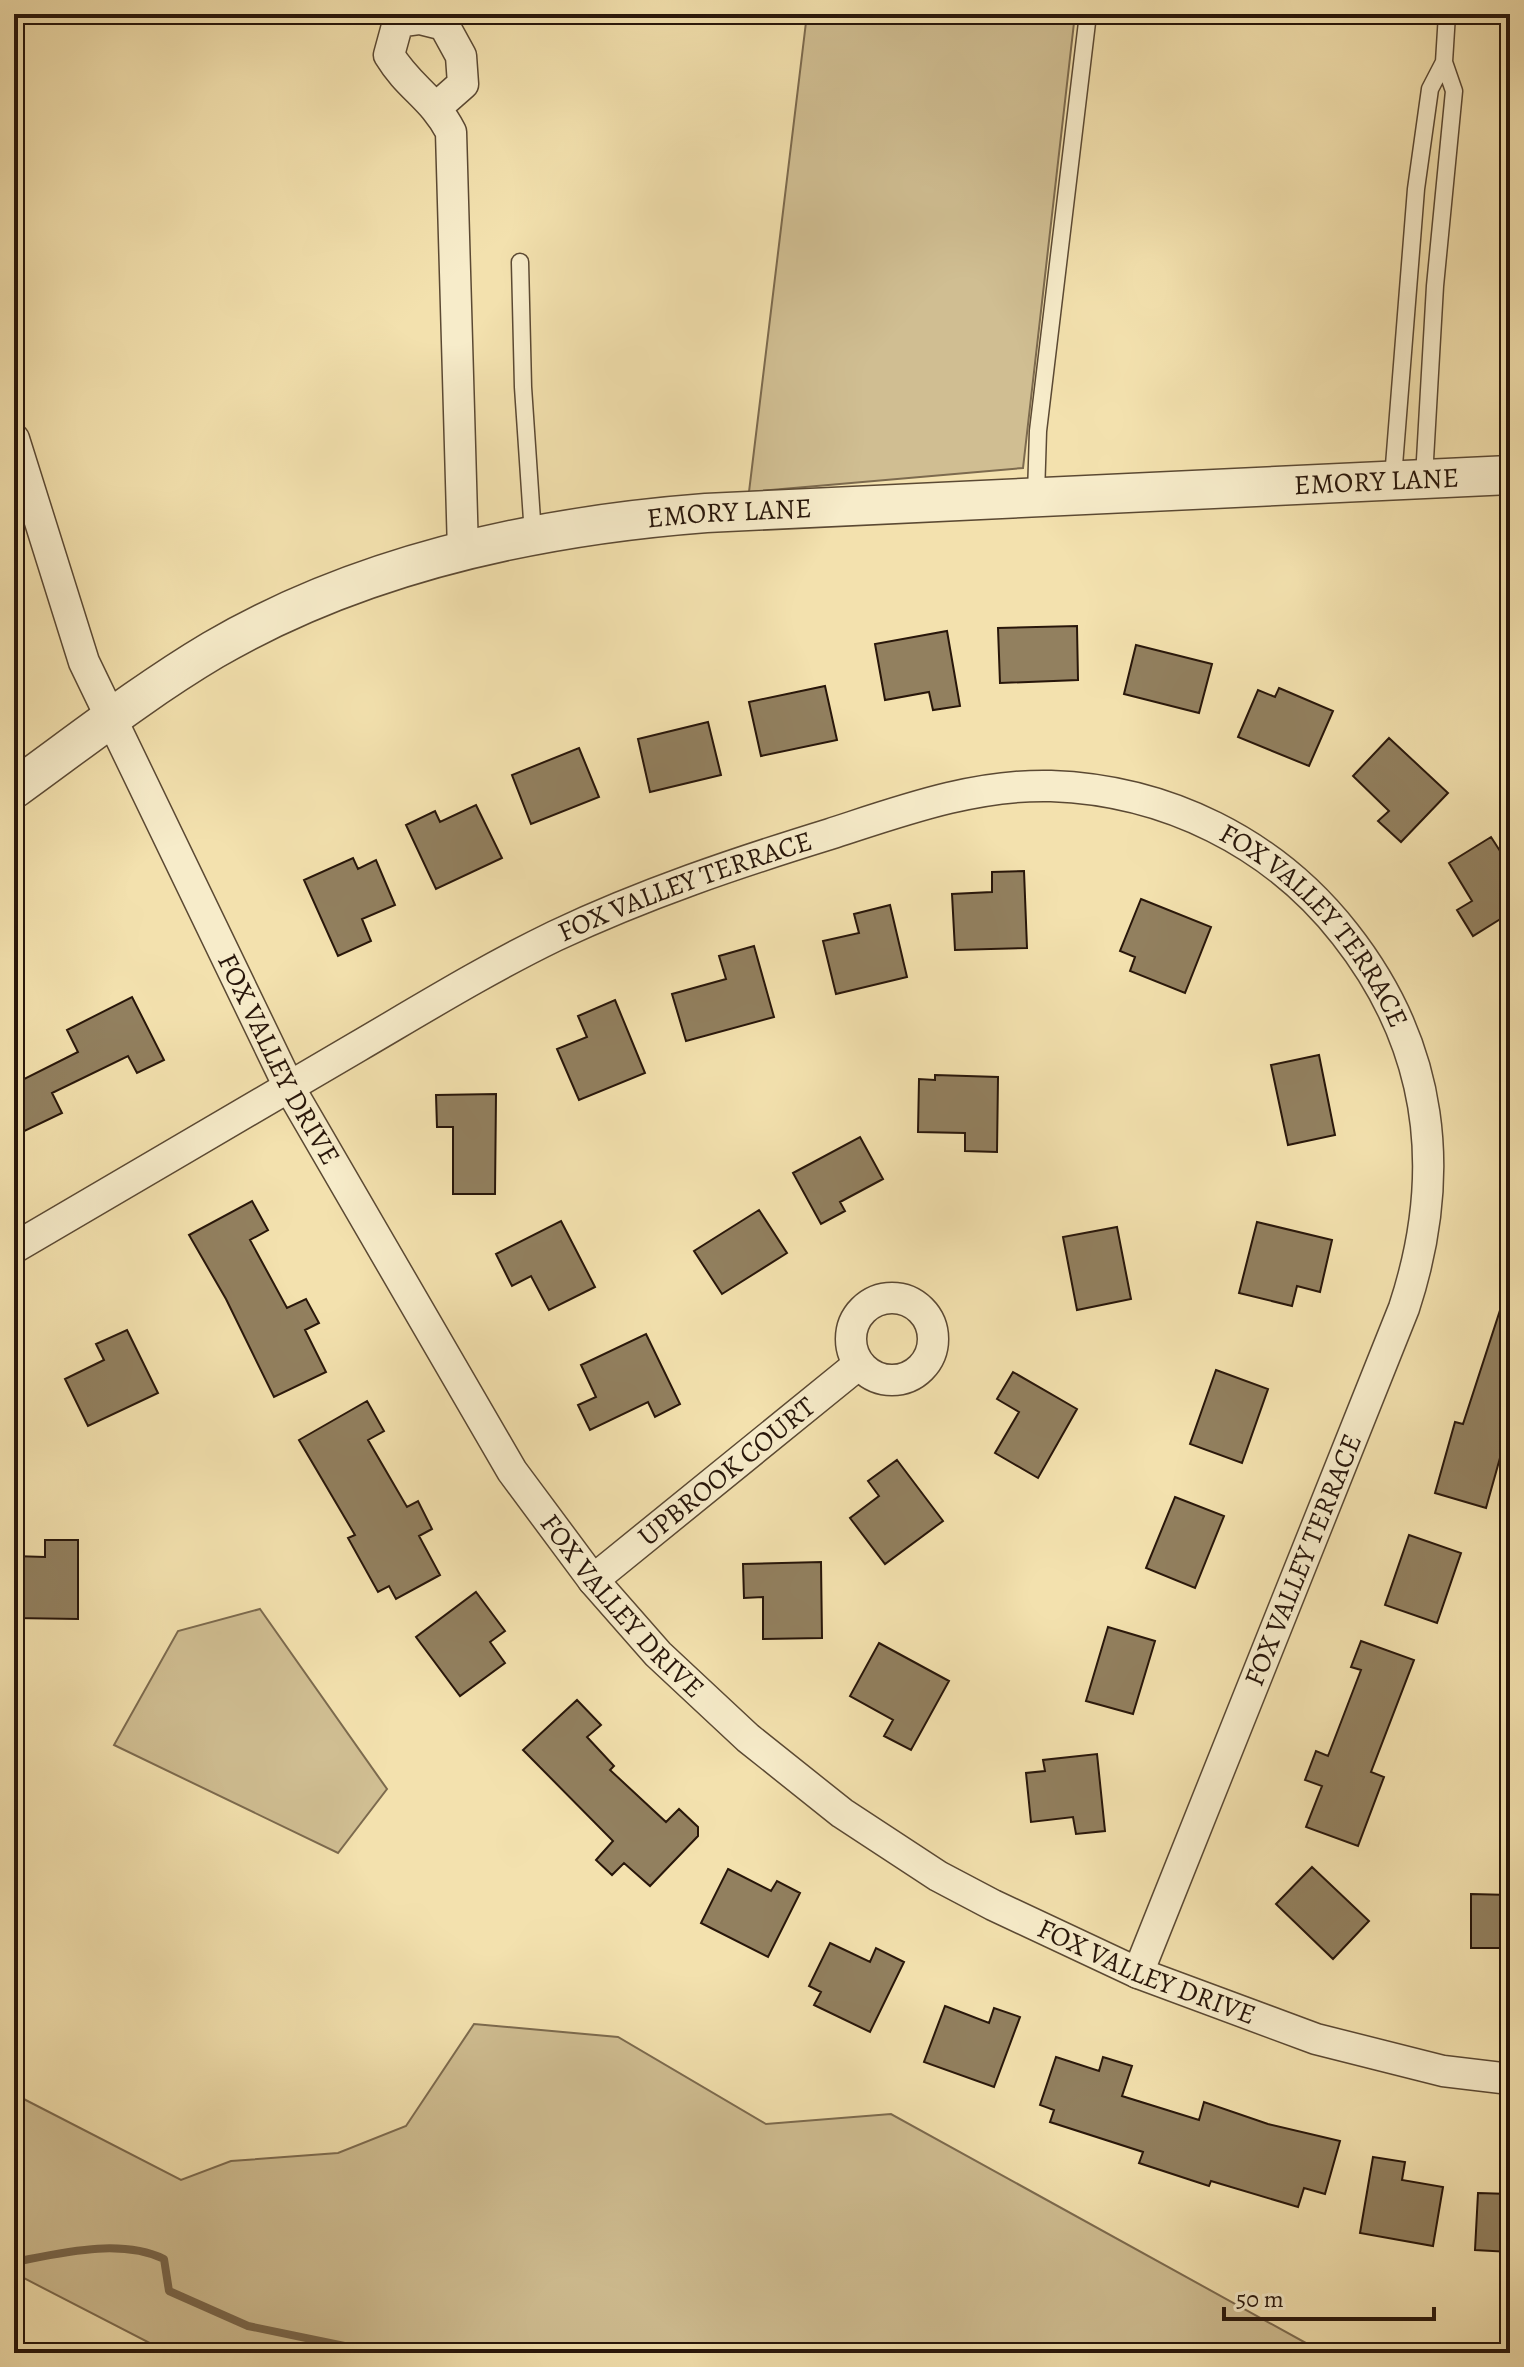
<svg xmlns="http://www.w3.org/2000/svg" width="1524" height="2367" font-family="Alegreya,serif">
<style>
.green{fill:#d0be92;stroke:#7c6a4e;stroke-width:2}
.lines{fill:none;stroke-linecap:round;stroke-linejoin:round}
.stream{stroke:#78664b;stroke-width:8}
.building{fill:#92805f;stroke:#28160a;stroke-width:2}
.service-casing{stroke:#5b4933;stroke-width:19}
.minor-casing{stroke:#5b4933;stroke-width:33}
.tertiary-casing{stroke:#5b4933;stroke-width:41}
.service{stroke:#f7ecca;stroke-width:16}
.minor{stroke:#f7ecca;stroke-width:30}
.tertiary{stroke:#f7ecca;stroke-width:38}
.labels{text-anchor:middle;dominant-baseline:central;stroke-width:6;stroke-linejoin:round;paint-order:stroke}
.street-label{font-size:28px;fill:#28160a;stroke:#f7ecca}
</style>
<rect width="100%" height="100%" fill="#f3e1ae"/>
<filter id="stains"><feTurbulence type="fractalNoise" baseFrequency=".0025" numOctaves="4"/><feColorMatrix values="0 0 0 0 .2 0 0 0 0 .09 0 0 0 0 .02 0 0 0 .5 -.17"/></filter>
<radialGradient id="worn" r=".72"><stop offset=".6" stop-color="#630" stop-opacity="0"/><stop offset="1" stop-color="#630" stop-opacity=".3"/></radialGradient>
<!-- green -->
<path class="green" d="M807,14H1075L1023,468L749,492Z
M260,1609L387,1789L338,1853L114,1745L178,1631Z
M474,2024L618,2037L766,2124L891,2114L1324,2353H169L14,2273V2094L181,2180L231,2161L338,2153L406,2126Z"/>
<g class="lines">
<!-- stream -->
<path class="stream" d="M14,2262C61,2253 120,2238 164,2259L169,2291L248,2326L359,2349L361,2353"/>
</g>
<!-- building -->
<path class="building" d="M1077,626L1078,680L1000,683L998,628Z
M947,631L960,706L933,710L929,692L885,700L875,644Z
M1136,645L1212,664L1199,713L1124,694Z
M825,686L837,740L761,756L749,702Z
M1279,688L1333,711L1309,766L1238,737L1258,690L1275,697Z
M708,722L721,775L650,792L638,739Z
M1389,738L1448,793L1401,842L1378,821L1389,811L1353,776Z
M579,748L599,797L531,824L512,775Z
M476,805L502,858L436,889L406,825L435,811L440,822Z
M1491,837L1500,851L1510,845V913L1473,936L1457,910L1472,901L1449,863Z
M353,858L358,869L376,860L395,905L362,919L371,941L338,956L304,880Z
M1024,871L1027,948L955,950L952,894L992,892V872Z
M1141,899L1211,927L1185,993L1130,971L1135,957L1120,951Z
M890,905L907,977L836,994L823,941L859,933L854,914Z
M754,946L774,1017L686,1041L672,994L726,979L719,956Z
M132,997L164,1060L137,1073L128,1056L52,1093L62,1113L14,1136V1084L78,1052L67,1030Z
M615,1000L645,1073L579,1100L557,1049L587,1037L578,1016Z
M1319,1055L1335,1135L1288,1145L1271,1065Z
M935,1075L998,1077L997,1152L965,1151V1133L918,1132L919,1079L935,1080Z
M496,1094L495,1194H453V1127H437L436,1095Z
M860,1137L883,1179L840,1202L845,1211L821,1224L793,1173Z
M252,1201L268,1230L250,1240L287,1308L306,1299L319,1323L305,1330L326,1372L274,1397L226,1299L189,1235Z
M759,1210L787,1253L722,1294L694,1251Z
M561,1221L595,1287L549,1310L531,1276L512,1286L496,1254Z
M1257,1222L1332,1240L1320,1292L1297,1286L1292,1306L1239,1293Z
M1117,1227L1131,1299L1077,1310L1063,1237Z
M1505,1295L1510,1296V1422L1486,1508L1435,1493L1455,1422L1463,1424Z
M127,1330L158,1393L88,1426L65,1379L104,1360L96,1344Z
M646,1334L680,1404L655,1417L648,1402L590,1430L578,1405L596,1397L581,1365Z
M1216,1370L1268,1389L1242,1463L1190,1444Z
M1013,1372L1077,1409L1038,1478L995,1453L1019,1412L997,1399Z
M367,1401L384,1431L368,1440L407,1507L418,1501L432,1529L419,1536L440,1575L396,1599L389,1586L378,1592L348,1538L355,1535L299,1440Z
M897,1460L943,1521L885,1564L850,1518L879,1496L868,1481Z
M1175,1497L1224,1516L1195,1588L1146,1568Z
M1409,1535L1461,1553L1437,1623L1385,1605Z
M45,1540H78V1619L14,1618V1556L45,1557Z
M821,1562L822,1638L763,1639V1597L744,1598L743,1564Z
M476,1592L505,1631L490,1642L505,1663L460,1696L416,1637Z
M1108,1627L1155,1641L1133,1714L1086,1701Z
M1361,1641L1414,1660L1371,1772L1384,1777L1358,1846L1306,1827L1322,1786L1305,1780L1316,1751L1328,1756L1361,1670L1351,1667Z
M879,1643L949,1681L911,1750L884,1736L893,1720L850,1696Z
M577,1700L601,1725L587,1737L614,1766L610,1770L666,1822L679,1809L698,1827V1836L650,1886L624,1863L612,1875L596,1860L613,1841L523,1750Z
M1097,1754L1105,1831L1076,1834L1073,1817L1031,1822L1026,1773L1045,1771L1043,1760Z
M1312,1867L1369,1921L1333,1959L1276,1904Z
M728,1869L771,1891L777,1881L800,1893L768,1957L701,1923Z
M1471,1894L1510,1895V1948H1471Z
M830,1943L870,1962L876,1948L904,1962L870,2032L814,2005L821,1992L809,1986Z
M945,2006L989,2023L994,2008L1020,2017L994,2087L924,2062Z
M1056,2057L1099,2071L1103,2057L1132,2066L1122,2096L1199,2120L1204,2102L1268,2124L1340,2141L1325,2194L1304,2188L1298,2207L1211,2181L1209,2186L1139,2163L1143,2152L1050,2122L1054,2110L1040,2105Z
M1373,2157L1405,2162L1402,2180L1443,2187L1433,2246L1360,2233Z
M1478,2193L1510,2194V2252L1475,2250Z"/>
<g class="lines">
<defs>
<path id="service" d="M520,262L523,387L533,535
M1424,477L1435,286L1454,91L1444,62
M1393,478L1416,189L1430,89L1444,62L1447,14
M1036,495L1038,431L1088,14"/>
<g id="minor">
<path d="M438,106L463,84L461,56L444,25L420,19L398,22L389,55C409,88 433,97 451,132L463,551"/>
<path id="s1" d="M14,439L84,662L289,1087L512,1471L593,1580L658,1654L748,1738L842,1813L938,1876L993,1905L1138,1973L1316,2039L1443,2071L1510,2079"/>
<path id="s2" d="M14,1248C128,1181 243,1114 357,1047C422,1009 487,969 555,936C644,894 736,863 830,834C901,811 974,784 1051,786C1166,790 1273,842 1345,934C1434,1047 1448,1174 1404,1308L1138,1973"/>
<circle cx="892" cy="1339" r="41"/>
<path id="s3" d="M593,1580L859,1364"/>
</g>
<g id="tertiary">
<path id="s4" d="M14,789C79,742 144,691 213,650C362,563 536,526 706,513L1510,475"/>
</g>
</defs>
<!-- service casing -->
<use href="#service" class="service-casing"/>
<!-- minor casing -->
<use href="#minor" class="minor-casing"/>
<!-- tertiary casing -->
<use href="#tertiary" class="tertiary-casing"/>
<!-- service -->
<use href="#service" class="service"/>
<!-- minor -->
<use href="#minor" class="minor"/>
<!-- tertiary -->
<use href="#tertiary" class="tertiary"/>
</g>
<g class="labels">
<!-- street labels -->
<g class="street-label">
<text stroke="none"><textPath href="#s4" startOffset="1430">EMORY LANE</textPath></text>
<text stroke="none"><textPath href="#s4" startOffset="782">EMORY LANE</textPath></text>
<text stroke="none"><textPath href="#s2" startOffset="764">FOX VALLEY TERRACE</textPath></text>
<text stroke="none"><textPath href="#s2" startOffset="1458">FOX VALLEY TERRACE</textPath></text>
<text stroke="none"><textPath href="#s1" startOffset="676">FOX VALLEY DRIVE</textPath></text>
<text stroke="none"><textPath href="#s3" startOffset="172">UPBROOK COURT</textPath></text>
<text transform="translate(1303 1560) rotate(-68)">FOX VALLEY TERRACE</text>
<text stroke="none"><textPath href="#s1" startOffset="1324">FOX VALLEY DRIVE</textPath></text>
<text stroke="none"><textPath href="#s1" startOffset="1972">FOX VALLEY DRIVE</textPath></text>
</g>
</g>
<!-- margin -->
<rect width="1524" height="2367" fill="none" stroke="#f3e1ae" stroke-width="48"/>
<rect x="16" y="16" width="1492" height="2335" fill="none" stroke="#28160a" stroke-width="4"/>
<rect x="24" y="24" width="1476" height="2319" fill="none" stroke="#28160a" stroke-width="2"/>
<!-- scale -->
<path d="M1224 2307v12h210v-12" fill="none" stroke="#28160a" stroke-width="4"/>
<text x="1236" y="2307" font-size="24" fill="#28160a" stroke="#f7ecca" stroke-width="6" paint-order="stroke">50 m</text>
<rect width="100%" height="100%" filter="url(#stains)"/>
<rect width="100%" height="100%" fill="url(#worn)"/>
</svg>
